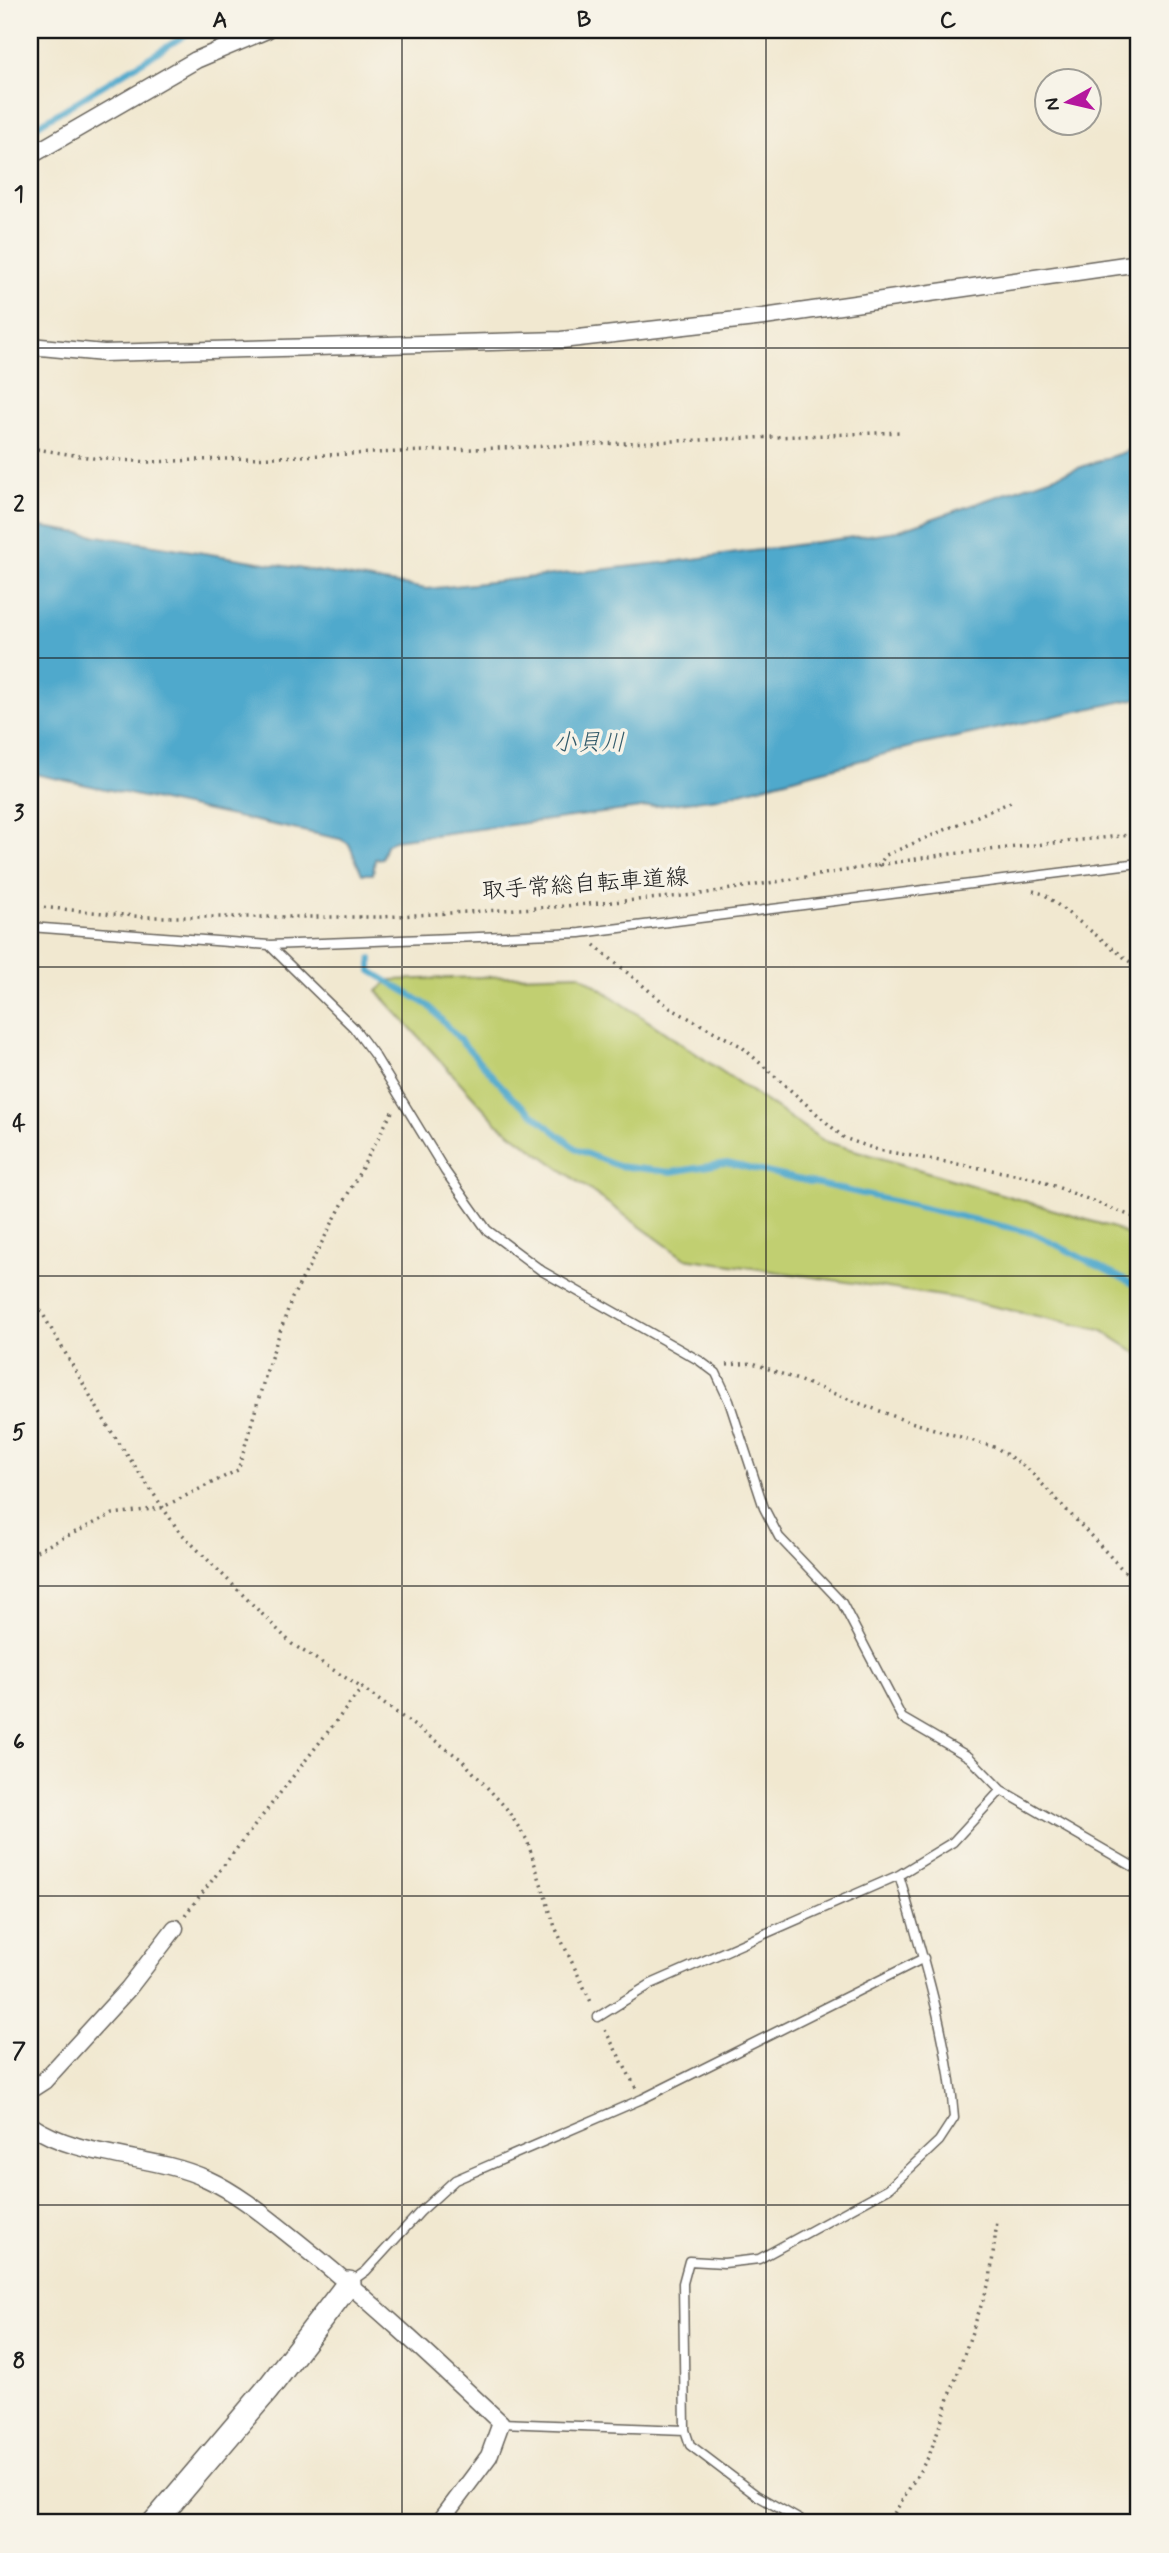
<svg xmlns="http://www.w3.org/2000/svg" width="1169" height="2553" font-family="Mynerve,'Klee One',sans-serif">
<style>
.green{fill:#c1cf71;stroke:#6e7646;stroke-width:2}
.water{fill:#4fa9cc;stroke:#366274;stroke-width:2}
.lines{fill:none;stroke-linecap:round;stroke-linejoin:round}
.stream{stroke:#4fa9cc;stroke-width:6}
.lane-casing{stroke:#67635b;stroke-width:11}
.street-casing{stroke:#67635b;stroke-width:19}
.secondary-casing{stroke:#67635b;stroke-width:26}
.path{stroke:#67635b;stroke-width:3.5;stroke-dasharray:2 5;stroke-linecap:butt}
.lane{stroke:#fff;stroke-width:8}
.street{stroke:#fff;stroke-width:16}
.secondary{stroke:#fff;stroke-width:23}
.grid{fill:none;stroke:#1c1c1c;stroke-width:2;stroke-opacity:0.55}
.labels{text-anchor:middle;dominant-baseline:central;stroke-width:7;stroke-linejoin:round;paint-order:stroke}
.street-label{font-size:23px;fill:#1c1c1c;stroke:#f7f3e8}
.water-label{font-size:24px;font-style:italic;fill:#335b6b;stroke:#f7f3e8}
.neatline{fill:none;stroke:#1c1c1c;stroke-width:2.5}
.grid-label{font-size:23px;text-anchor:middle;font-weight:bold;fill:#1c1c1c}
</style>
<rect width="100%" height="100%" fill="#f7f3e8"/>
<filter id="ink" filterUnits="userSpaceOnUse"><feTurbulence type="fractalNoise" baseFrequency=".0143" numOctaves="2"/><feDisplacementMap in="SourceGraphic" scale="14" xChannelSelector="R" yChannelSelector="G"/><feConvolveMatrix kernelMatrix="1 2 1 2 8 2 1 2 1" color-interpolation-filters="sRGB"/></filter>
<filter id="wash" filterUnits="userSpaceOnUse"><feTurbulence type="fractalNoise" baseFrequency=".00686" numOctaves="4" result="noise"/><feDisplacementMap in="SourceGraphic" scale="28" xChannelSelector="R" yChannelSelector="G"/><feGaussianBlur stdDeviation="1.57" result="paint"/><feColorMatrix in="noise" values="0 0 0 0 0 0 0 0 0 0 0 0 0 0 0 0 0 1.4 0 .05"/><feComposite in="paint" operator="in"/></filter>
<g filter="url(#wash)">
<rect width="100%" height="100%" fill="#f1e8d0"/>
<!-- green -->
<path class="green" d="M579,974L824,1141L1114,1228L1139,1241V1354L1101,1330L955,1298L684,1258L497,1123L377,991L390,980Z"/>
<!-- water -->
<path class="water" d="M1139,447V698L915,746L718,798L394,840L386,845L382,858L375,859L373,874H362L349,844L340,839L30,773V525L427,589L679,561L897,531Z"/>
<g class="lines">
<!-- stream -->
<path class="stream" d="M30,130L194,30
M371,959V971L429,1006L513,1098L578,1150L618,1166L671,1172L727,1163L1033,1233L1139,1287"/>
</g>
</g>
<g filter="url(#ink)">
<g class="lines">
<defs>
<path id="lane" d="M30,927L269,945L580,933L1139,863
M269,945L354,1028L375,1056L445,1171L487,1230L542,1271L700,1361L716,1373L729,1401L764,1508L779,1537L842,1603L902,1718L969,1757L1001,1790L1139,1870
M598,2017L651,1984L899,1875L953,1842L1001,1790
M352,2281L366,2271L420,2212L455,2180L642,2099L924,1958
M501,2423L685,2430
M820,2523L802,2521L756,2495L690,2445L685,2430L683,2283L689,2261L724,2263L759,2259L889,2188L939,2141L954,2118C948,2036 922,1954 899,1875"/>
<path id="street" d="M30,156L196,60L267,30
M30,346L104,353L561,340L764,317L1139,263
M30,2090L44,2081L128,1989L175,1928
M30,2125C82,2160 150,2153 207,2179C240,2194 270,2220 298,2242C369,2299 435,2361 501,2423L489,2456L439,2523"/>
<path id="secondary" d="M154,2523L267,2390L349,2283"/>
</defs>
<!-- lane casing -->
<use href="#lane" class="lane-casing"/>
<!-- street casing -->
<use href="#street" class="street-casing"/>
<!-- secondary casing -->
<use href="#secondary" class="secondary-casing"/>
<!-- path -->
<path class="path" d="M30,448L93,458L149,462L901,432
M878,866L886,855L1013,801
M1033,891L1044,894L1139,969
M30,906L145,917H381L553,907L695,895L941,855L1139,834
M594,945L670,1008L741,1046L844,1138L878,1150L1031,1177L1139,1219
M30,1292L107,1425L178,1530L292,1644L362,1688
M727,1365L753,1363L901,1419L997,1448L1029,1470L1139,1587
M30,1554L113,1514L161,1508L238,1470L269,1363L292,1298L393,1110
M185,1915L362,1688L462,1760L506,1808L527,1840L555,1927L592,2004
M605,2030L636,2088
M884,2523L895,2512L929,2456L990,2280L997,2221"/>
<!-- lane -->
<use href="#lane" class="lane"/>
<!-- street -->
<use href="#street" class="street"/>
<!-- secondary -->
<use href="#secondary" class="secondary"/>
</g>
</g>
<!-- grid -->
<path class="grid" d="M402,30V2523M766,30V2523M30,348H1139M30,658H1139M30,967H1139M30,1276H1139M30,1586H1139M30,1896H1139M30,2205H1139"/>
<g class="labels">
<!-- street labels -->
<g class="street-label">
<text transform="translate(585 885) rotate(-4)">取手常総自転車道線</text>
</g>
<!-- water labels -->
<g class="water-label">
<text x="589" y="743">小貝川</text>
</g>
</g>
<!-- margin -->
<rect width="1169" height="2553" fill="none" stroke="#f7f3e8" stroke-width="77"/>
<!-- north arrow -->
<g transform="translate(1068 102) rotate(262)"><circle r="33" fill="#f7f3e8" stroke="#9f9d96" stroke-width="2"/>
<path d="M0-5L12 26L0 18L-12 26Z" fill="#b5179e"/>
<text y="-10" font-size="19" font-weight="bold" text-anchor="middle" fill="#1c1c1c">N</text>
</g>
<rect x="38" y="38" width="1092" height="2476" class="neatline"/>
<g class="grid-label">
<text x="220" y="27">A</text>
<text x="584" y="27">B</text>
<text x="948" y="27">C</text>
<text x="19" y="201">1</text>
<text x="19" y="511">2</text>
<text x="19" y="820">3</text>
<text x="19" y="1130">4</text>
<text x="19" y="1439">5</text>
<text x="19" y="1749">6</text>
<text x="19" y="2058">7</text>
<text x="19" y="2368">8</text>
</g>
</svg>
